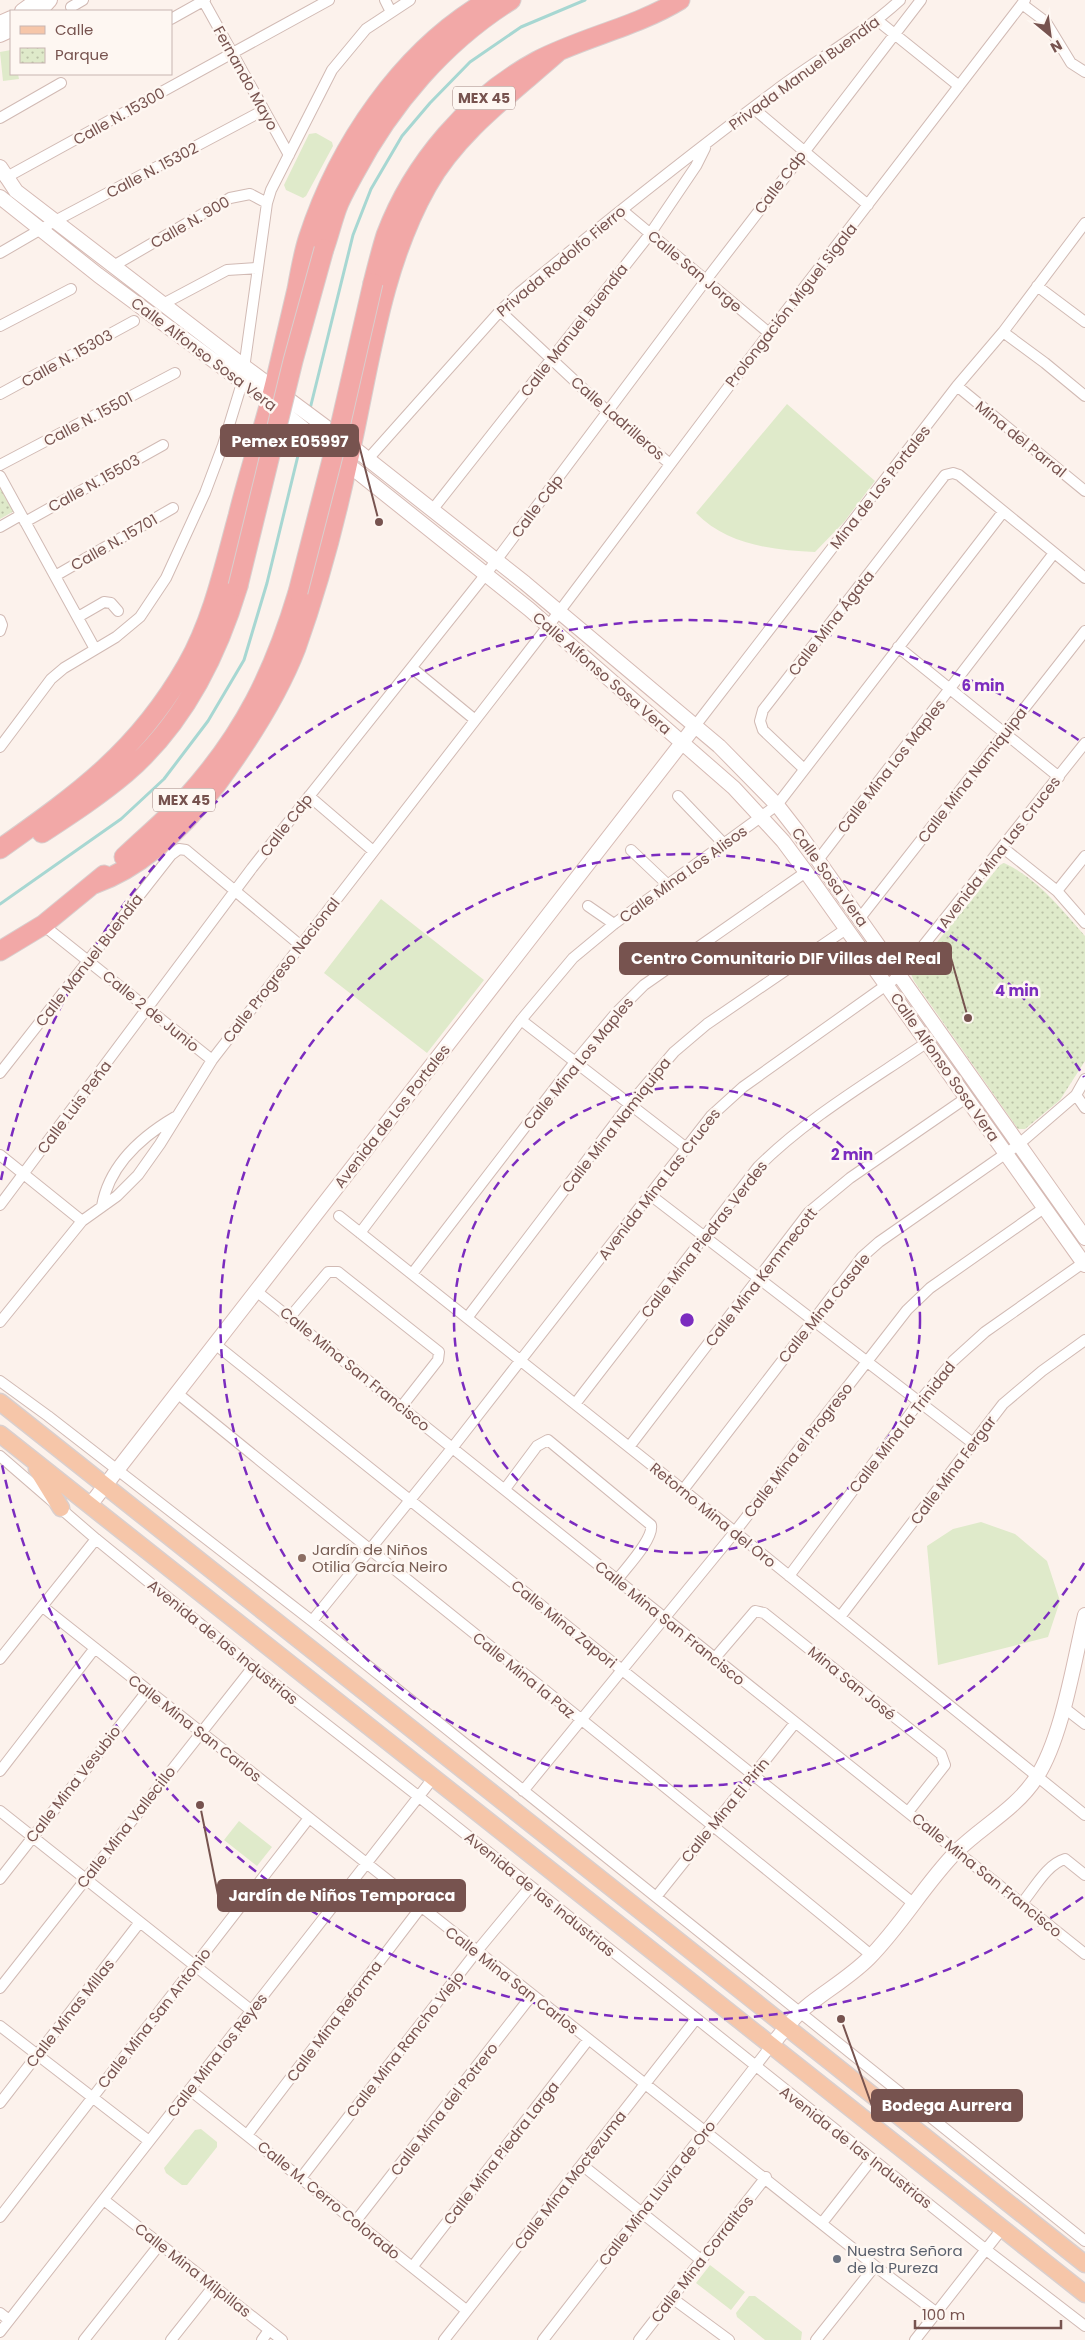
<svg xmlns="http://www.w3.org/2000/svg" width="1085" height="2340" font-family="Poppins,sans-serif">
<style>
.green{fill:#dfeaca}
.park{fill:url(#park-dots)}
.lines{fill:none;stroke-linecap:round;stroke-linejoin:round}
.stream{stroke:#a7d7d2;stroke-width:3}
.street-casing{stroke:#d1bab4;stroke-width:12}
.secondary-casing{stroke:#d6bab4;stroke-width:16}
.primary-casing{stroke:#d9cfce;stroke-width:19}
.highway-casing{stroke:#d9cfce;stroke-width:21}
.street{stroke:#fff;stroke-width:10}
.secondary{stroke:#fff;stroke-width:14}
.primary{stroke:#f6c6a9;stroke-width:16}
.highway{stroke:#f2a8a7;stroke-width:19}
.highway-bridge-casing{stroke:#d9cfce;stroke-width:21;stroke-linecap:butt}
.highway-bridge{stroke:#f2a8a7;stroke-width:19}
.ring{fill:none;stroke:#7b2cbf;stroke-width:2.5;stroke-dasharray:9 6}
.education-dot{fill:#8d6e63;stroke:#fef7f2;stroke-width:2}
.worship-dot{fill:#6b7280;stroke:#fef7f2;stroke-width:2}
.labels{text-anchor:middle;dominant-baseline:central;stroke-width:5;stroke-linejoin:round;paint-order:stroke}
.shield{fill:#fef7f2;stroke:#a08480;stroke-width:1}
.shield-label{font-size:14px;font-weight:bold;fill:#77534f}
.street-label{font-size:15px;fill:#77534f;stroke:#fef7f2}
.education-label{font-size:15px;fill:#785e54;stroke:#fef7f2;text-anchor:start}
.worship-label{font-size:15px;fill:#5b616d;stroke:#fef7f2;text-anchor:start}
.centre{fill:#7b2cbf;stroke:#fef7f2;stroke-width:2.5}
.ring-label{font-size:15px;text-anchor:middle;font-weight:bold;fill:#7b2cbf;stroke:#fef7f2;stroke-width:5;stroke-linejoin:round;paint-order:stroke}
.leader{fill:none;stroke:#77534f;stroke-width:2}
.callout-dot{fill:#77534f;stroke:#fef7f2;stroke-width:2}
.callout{fill:#77534f;stroke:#77534f;stroke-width:2}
.callout-label{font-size:16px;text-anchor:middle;font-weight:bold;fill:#fff}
</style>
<defs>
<pattern id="park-dots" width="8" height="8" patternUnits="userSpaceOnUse" patternTransform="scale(1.25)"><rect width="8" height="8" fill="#dfeaca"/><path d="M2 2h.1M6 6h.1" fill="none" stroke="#bac0a6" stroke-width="1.8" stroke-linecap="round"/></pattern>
</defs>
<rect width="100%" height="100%" fill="#fcf2ec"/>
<!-- green -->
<path class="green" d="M11,50V74H18L19,79L3,81L0,52Z
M316,133L332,142L333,146L306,196L303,198L286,190L284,185L309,134Z
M787,404L875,481L844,522L815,552C773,550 727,545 696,513Z
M381,899L484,980L427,1053L324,973Z
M981,1522L1015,1534L1047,1561L1060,1601L1048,1637L938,1665L927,1546L953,1529Z
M239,1821L272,1847L257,1866L224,1840Z
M201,2129L217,2142V2147L187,2185H182L166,2173L164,2168L195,2130Z
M710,2265L745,2292L731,2310L696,2283Z
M749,2296H755L802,2332L801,2340H765L737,2317L736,2313Z"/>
<!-- park -->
<path class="park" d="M0,486L14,511L0,519Z
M1004,863C1037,878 1062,910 1085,936V1061L1060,1100L1025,1129H1018L914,981L911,974L1000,865Z"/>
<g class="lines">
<!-- stream -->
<path class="stream" d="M310,409L353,235L371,189L402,136L430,103L470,62L521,27L585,0
M0,904L121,819L164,779L208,721L244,660L267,583L303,435"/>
<defs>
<path id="street" d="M203,0L289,155
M385,0L391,12
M1022,4L1046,22L1071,63L1085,72
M71,7L83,0
M171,19L205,0
M877,20L959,86
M753,108L868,205
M0,118L61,83
M5,178L329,0
M622,210L769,333
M0,253L55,221L264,110
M115,265L230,198L250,194L267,203
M1037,286L1085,322
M163,304L227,270L258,268
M500,311L607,411L670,464
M0,326L71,289
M1003,332L1085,223
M957,386L1085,491
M0,394L134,321
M368,459L500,311L519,293C603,224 688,156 775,91C816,60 862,35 900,0
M0,465L175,373
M0,476L95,649
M433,509L650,234L696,166L705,148
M25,522L163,445
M0,527L21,515
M55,576L173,508
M78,617L104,602L111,603L118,611
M0,620L2,625L0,631
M898,647L1059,777
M412,668L474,719
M695,726L957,386L1003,332L1045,363L1085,396
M0,747L51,679L64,668L116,637L140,617L166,578L205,493L223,445L242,383L267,203L271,190L332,70L366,29L410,0
M804,769L763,730L760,721L763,710L945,475L953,473L959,475L1085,578
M309,796L372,850
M678,796L724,844
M1002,847L1057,891L1085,923
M631,850L668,885
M818,860L1054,553
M1057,891L1085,856
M588,906L614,924
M860,918L1085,631
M43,925L212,1060
M521,1020L685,1147
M0,1073L171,855L179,849L186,850L300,945
M1076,1095L1085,1108
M0,1155L82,1221
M649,1194L974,1444
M0,1205L252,868L486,574L706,280L921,0
M102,1206C109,1166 141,1137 175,1117
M339,1216L683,1490L1085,1815
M360,1233L521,1020L573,958L614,924L777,805L1003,512
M412,1274L575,1062L616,1013L644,985L806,872
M256,1291L1085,1954
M290,1317L328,1272H338L439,1352L438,1360L402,1406
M467,1318L629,1105L674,1052L707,1024L846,929
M0,1322L82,1221L117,1196L138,1175L160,1144L212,1060L559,612L769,333L1025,0
M215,1344L913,1903
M0,1381L48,1416L312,1621L1085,2241
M177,1393C408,1582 642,1766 871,1955
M575,1404L758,1167C807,1118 869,1082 926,1043
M629,1447L809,1212L850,1178L966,1098
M0,1456L96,1539L253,1667L418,1796L985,2249L1085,2326
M505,1489L537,1446L548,1440L651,1525C654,1539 626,1568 617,1580
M683,1490L862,1257L879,1242L1018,1145L1076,1095L1085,1079
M789,1576L919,1402L953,1361L985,1332L1083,1263
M43,1607L875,2266L937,2313
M840,1617L1003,1404L1042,1371L1085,1340
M312,1621L453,1447L711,1116L743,1087L899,976L1085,743
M0,1659L96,1539
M714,1659L755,1611L764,1613L941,1754L945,1765L908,1812
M1063,1707L1085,1724
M0,1771L95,1648
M523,1791L734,1533L907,1310L930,1288L1044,1208
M0,1811L252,2011
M0,1879L148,1690
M656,1897L795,1723
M1022,1903C1034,1889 1047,1864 1065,1859L1085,1875
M0,1988L253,1667
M0,2026L149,2141
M190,2090L466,2310
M0,2103L140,1922
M247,2135L421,1907
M582,2165L701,2260
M301,2178L477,1951L530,1887
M104,2200L282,2340
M0,2217L309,1818
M355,2222L532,1995
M822,2223L872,2159
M413,2266L588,2040
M672,2298L729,2340
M0,2313L9,2320
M0,2332L434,1777
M84,2340L160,2244
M171,2340L213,2287
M262,2340L269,2330
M444,2340L696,2019
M543,2340L771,2046
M639,2340L766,2177
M816,2340L875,2266
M915,2340L1002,2229"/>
<path id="secondary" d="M22,11L37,0
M40,11L50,0
M0,23L11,18
M0,35L11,30
M0,167L16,191L245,367L350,445L525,583L719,746L777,805L798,832L1085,1238
M0,197L98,275L275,406L529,609L734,788L783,841L806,872L1085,1265
M90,1505L695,726
M771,2046C782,2032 793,2018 806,2007C827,1990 850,1977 869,1958C901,1926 924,1885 956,1852C982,1826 1015,1810 1036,1778C1062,1739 1074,1661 1085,1615"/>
<path id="primary" d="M0,1402L1085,2264
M0,1434L1085,2294
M37,1469L61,1508"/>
<path id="highway" d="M324,249C329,235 332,222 337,208C341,197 348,185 354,174C391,104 444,42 511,0
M373,283C377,267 381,251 386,235C413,163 469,98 537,61C583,37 636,27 680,0
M42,833C71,814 100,795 126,773C182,725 217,656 238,586
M0,849C79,793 138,751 187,665C213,619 224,567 238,516C249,471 264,428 275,383C282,352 290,320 297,289C300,272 303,255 308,239C338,146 402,50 489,0
M124,857C145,837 168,818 187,797C244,734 274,672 298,592
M94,884C143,867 185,825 216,785C247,743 277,697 296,648C317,589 334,527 347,466C369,372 379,271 427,186C458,131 513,92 559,51
M0,951L43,925L104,875"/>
</defs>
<!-- street casing -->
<use href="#street" class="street-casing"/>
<!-- secondary casing -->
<use href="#secondary" class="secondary-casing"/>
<!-- primary casing -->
<use href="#primary" class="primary-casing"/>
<!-- highway casing -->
<use href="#highway" class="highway-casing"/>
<!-- street -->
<use href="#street" class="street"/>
<!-- secondary -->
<use href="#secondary" class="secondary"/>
<!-- primary -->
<use href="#primary" class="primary"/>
<!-- highway -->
<use href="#highway" class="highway"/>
<defs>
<path id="highway-bridge" d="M238,586L293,361L324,249
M298,592L336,444L373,283"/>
</defs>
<!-- highway-bridge casing -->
<use href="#highway-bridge" class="highway-bridge-casing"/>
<!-- highway-bridge -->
<use href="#highway-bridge" class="highway-bridge"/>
</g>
<!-- distance rings -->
<g class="ring">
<circle cx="687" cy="1320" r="233"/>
<path d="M1084 1563A466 466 0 1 1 1084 1077"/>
<path d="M1083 1897A700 700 0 0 1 1 1460M1 1180A700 700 0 0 1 1083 743"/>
</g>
<!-- markers -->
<circle class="education-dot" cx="302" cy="1558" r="5"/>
<circle class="worship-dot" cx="837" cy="2259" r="5"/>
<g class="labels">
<!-- shield labels -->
<g class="shield">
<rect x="453" y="86.5" width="62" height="23" rx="4"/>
<rect x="153" y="788.5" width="62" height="23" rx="4"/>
</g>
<g class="shield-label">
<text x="484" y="98">MEX 45</text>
<text x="184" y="800">MEX 45</text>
</g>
<!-- street labels -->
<g class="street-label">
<text transform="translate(804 73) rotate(-36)">Privada Manuel Buendía</text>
<text transform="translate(246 78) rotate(61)">Fernando Mayo</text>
<text transform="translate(119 116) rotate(-29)">Calle N. 15300</text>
<text transform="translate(152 170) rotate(-28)">Calle N. 15302</text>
<text transform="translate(780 182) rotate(-53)">Calle Cdp</text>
<text transform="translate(190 222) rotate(-30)">Calle N. 900</text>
<text transform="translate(561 261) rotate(-40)">Privada Rodolfo Fierro</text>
<text transform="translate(695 271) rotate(40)">Calle San Jorge</text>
<text transform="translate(791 305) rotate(-52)">Prolongación Miguel Sigala</text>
<text transform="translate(574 330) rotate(-52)">Calle Manuel Buendía</text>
<text transform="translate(204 354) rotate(37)">Calle Alfonso Sosa Vera</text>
<text transform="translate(67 358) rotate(-29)">Calle N. 15303</text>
<text transform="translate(618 418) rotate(41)">Calle Ladrilleros</text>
<text transform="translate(88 419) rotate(-28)">Calle N. 15501</text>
<text transform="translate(1021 439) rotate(39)">Mina del Parral</text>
<text transform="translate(94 483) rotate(-29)">Calle N. 15503</text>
<text transform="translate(880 487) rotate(-52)">Mina de Los Portales</text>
<text transform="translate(537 506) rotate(-53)">Calle Cdp</text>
<text transform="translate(114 542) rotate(-30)">Calle N. 15701</text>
<text transform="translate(831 623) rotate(-52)">Calle Mina Ágata</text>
<text transform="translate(602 673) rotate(41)">Calle Alfonso Sosa Vera</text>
<text transform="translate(891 766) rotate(-52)">Calle Mina Los Maples</text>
<text transform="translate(972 775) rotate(-52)">Calle Mina Namiquipa</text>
<text transform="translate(286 825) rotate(-52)">Calle Cdp</text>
<text transform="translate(999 852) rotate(-52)">Avenida Mina Las Cruces</text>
<text transform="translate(683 874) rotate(-36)">Calle Mina Los Alisos</text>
<text transform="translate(830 877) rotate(54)">Calle Sosa Vera</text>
<text transform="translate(89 960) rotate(-52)">Calle Manuel Buendía</text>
<text transform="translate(281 970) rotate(-52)">Calle Progreso Nacional</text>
<text transform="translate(151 1011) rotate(39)">Calle 2 de Junio</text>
<text transform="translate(578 1063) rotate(-51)">Calle Mina Los Maples</text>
<text transform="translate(945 1067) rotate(55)">Calle Alfonso Sosa Vera</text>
<text transform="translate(74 1107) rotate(-53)">Calle Luis Peña</text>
<text transform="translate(392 1116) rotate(-52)">Avenida de Los Portales</text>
<text transform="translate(616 1125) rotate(-52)">Calle Mina Namiquipa</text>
<text transform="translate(659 1184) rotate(-52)">Avenida Mina Las Cruces</text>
<text transform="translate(704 1239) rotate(-52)">Calle Mina Piedras Verdes</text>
<text transform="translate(761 1277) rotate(-52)">Calle Mina Kemmecott</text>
<text transform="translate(824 1308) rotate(-51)">Calle Mina Casale</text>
<text transform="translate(355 1369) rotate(39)">Calle Mina San Francisco</text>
<text transform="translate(902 1427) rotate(-52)">Calle Mina la Trinidad</text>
<text transform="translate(798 1450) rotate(-52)">Calle Mina el Progreso</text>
<text transform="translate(953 1470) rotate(-53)">Calle Mina Fergar</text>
<text transform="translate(713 1515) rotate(39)">Retorno Mina del Oro</text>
<text transform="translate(670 1623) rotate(39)">Calle Mina San Francisco</text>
<text transform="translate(564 1624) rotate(39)">Calle Mina Zapori</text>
<text transform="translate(223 1642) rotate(39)">Avenida de las Industrias</text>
<text transform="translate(524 1675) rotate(39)">Calle Mina la Paz</text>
<text transform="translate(852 1683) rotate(39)">Mina San José</text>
<text transform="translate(195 1728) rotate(38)">Calle Mina San Carlos</text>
<text transform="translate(73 1784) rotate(-52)">Calle Mina Vesubio</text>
<text transform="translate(725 1810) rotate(-51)">Calle Mina El Pirin</text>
<text transform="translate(126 1827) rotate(-52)">Calle Mina Vallecillo</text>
<text transform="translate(987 1875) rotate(39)">Calle Mina San Francisco</text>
<text transform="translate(540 1894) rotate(39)">Avenida de las Industrias</text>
<text transform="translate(512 1980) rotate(38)">Calle Mina San Carlos</text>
<text transform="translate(70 2013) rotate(-52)">Calle Minas Millas</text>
<text transform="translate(154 2018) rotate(-52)">Calle Mina San Antonio</text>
<text transform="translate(334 2021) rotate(-53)">Calle Mina Reforma</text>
<text transform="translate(405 2044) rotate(-52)">Calle Mina Rancho Viejo</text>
<text transform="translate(217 2055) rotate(-52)">Calle Mina los Reyes</text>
<text transform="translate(444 2109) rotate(-52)">Calle Mina del Potrero</text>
<text transform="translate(856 2147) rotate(38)">Avenida de las Industrias</text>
<text transform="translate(501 2153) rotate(-52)">Calle Mina Piedra Larga</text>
<text transform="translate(570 2180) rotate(-52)">Calle Mina Moctezuma</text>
<text transform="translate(657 2193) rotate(-52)">Calle Mina Lluvia de Oro</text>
<text transform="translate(329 2200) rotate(39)">Calle M. Cerro Colorado</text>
<text transform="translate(702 2259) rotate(-52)">Calle Mina Corralitos</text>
<text transform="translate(193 2270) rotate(38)">Calle Mina Milpillas</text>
</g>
<!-- education labels -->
<g class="education-label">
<text x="312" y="1549">Jardín de Niños<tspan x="312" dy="17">Otilia García Neiro</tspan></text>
</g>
<!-- worship labels -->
<g class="worship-label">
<text x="847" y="2250">Nuestra Señora<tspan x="847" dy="17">de la Pureza</tspan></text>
</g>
</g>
<circle cx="687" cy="1320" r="8" class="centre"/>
<g class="ring-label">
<text x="983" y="691">6 min</text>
<text x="1017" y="996">4 min</text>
<text x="852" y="1160">2 min</text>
</g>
<!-- callouts -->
<path class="leader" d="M379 522L358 441M968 1018L951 958M200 1805L218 1895M841 2019L872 2106"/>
<g class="callout-dot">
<circle cx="379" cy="522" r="5"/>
<circle cx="968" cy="1018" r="5"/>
<circle cx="200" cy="1805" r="5"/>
<circle cx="841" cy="2019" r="5"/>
</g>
<g class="callout">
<rect x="221" y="425" width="137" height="31" rx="5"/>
<rect x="620" y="943" width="331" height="31" rx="5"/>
<rect x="218" y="1880" width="247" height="31" rx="5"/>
<rect x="872" y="2090" width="150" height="31" rx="5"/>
</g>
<g class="callout-label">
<text x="290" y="447">Pemex E05997</text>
<text x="786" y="964">Centro Comunitario DIF Villas del Real</text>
<text x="342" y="1901">Jardín de Niños Temporaca</text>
<text x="947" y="2111">Bodega Aurrera</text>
</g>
<!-- legend -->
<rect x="10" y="10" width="162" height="65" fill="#fef7f2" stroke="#c8b5b1"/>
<rect x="20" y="26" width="25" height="8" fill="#f6c6a9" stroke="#c8b5b1"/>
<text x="55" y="35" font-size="15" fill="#77534f">Calle</text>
<rect x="20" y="48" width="25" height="15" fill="url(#park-dots)" stroke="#c8b5b1"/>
<text x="55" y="60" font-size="15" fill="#77534f">Parque</text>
<!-- north arrow -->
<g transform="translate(1050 35) rotate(151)" stroke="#fef7f2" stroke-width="4" paint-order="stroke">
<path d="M0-4L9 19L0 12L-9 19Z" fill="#77534f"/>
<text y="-8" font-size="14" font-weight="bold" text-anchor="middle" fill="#77534f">N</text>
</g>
<!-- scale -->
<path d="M915 2320v8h146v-8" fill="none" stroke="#77534f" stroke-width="2.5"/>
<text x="922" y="2320" font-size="15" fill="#77534f" stroke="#fef7f2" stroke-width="4" paint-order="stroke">100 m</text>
</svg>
